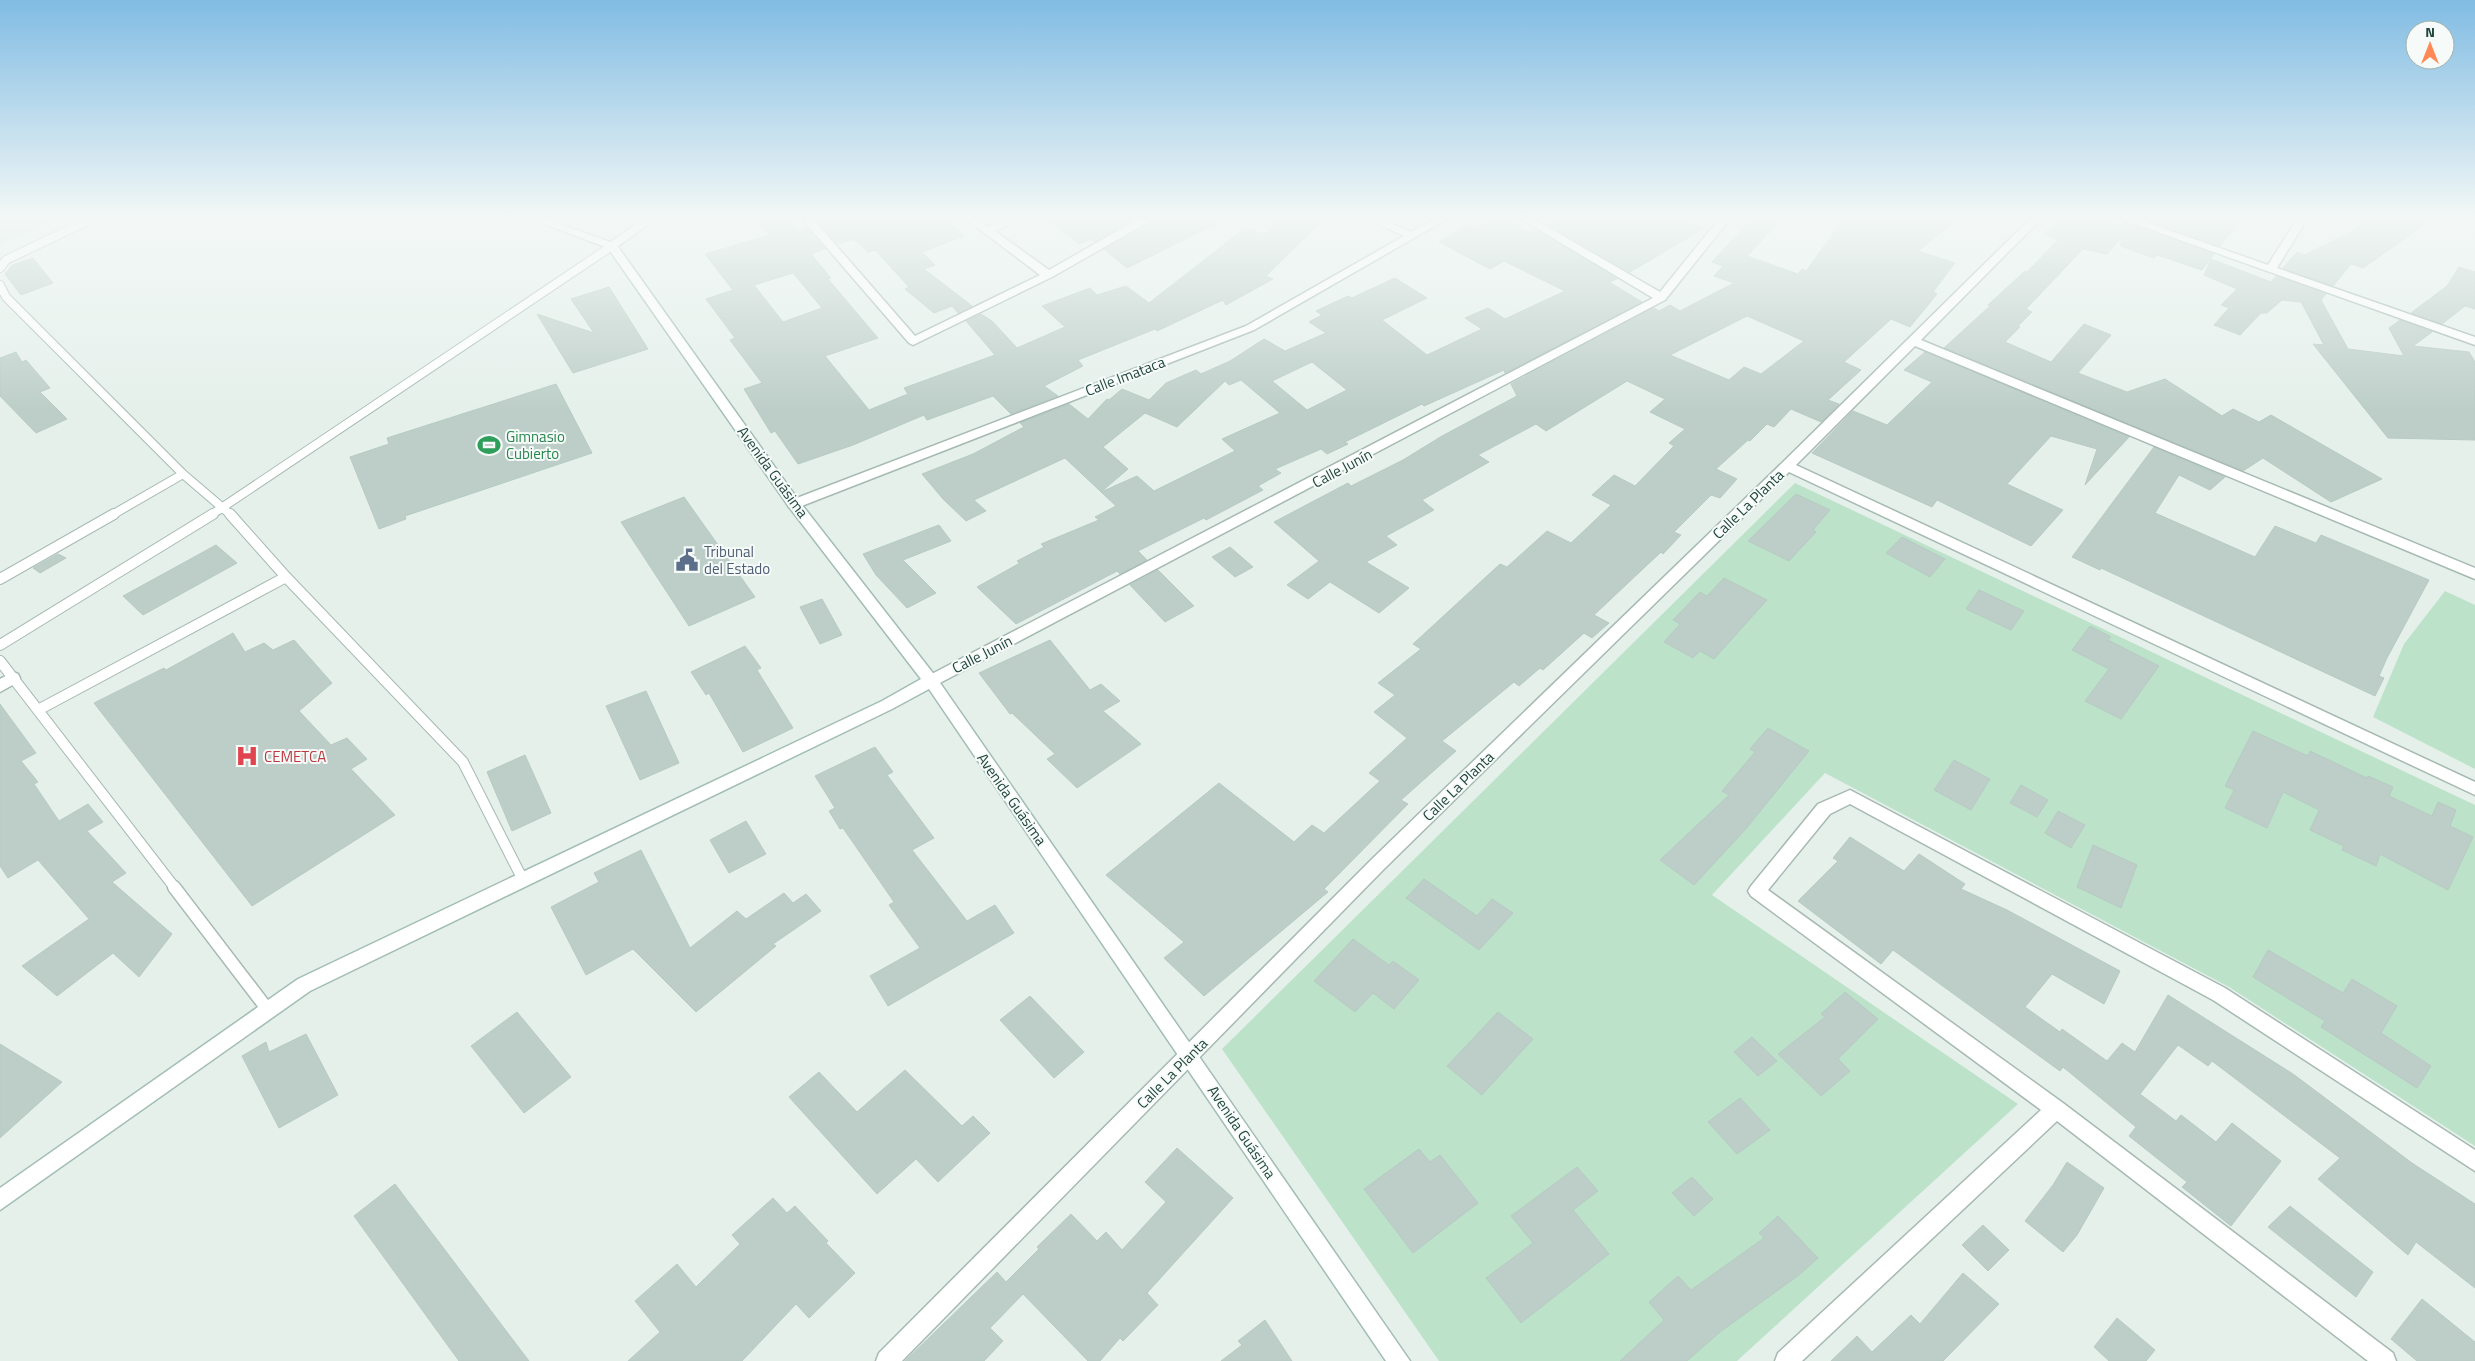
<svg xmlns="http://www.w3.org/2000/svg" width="2475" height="1361" font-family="'Titillium Web',sans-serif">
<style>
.built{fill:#d3e1db}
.green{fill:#bce3c9}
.building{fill:#bdcec8;stroke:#b6cac3;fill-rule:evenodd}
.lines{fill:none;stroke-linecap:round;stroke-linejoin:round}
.service-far2-casing{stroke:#a6b9b3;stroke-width:10}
.service-far1-casing{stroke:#a6b9b3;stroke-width:12}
.service-casing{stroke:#a6b9b3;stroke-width:15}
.minor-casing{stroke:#a6b9b3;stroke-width:3}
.secondary-casing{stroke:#a2bdb5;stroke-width:3}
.service-far2{stroke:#fff;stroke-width:8}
.service-far1{stroke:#fff;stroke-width:10}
.service{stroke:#fff;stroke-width:12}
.minor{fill:#fff;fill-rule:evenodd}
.secondary{fill:#fff;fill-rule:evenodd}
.labels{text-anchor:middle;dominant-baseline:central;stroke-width:4;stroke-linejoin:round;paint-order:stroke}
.street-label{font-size:15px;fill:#21453d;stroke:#f6fbf9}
.leisure-label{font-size:15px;fill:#27864d;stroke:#f6fbf9;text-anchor:start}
.service-label{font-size:15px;fill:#4e5e75;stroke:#f6fbf9;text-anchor:start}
.health-label{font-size:15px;fill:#be3a42;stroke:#f6fbf9;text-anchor:start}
</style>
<rect width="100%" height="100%" fill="#e5f0eb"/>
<!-- built -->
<path class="built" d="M0,219H63L0,245Z"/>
<!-- green -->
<path class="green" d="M1795,483L2475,805V1146L2229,987L1825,773L1712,895L2018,1104L1737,1361H1439L1222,1049Z
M2445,591L2475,605V769L2373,717L2404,644Z"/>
<!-- building -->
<path class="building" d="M754,219H787L799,230L807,228L825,249L811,254L831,278L828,279L878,338L825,356L869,410L908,394L904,388L995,355L966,321L981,314L992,321L1017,348L1065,327L1042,306L1090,288L1097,295L1126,286L1149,303L1245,228L1263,234L1280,219H1324L1266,276L1273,279L1226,305L1223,300L1157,331L1155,329L1078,360L1083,366L1044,386L1058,396L1011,414L993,396L927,420L924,415L853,445L798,464L775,431L771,433L744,389L762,383L730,340L735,338L706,299L733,290L705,254L770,235ZM793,273L822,308L783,322L754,285Z
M832,219H946L964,236L922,252L935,265L924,269L972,306L958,313L952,306L934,313L905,289L909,287L875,250L868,252L854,239L838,244L819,224Z
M1046,219H1134L1095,242L1091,239L1079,244Z
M1150,219H1226L1127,268L1104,249L1151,223Z
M1558,219H1683L1703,229L1630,272L1547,224Z
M1752,219H1782L1747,256L1798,274L1802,269L1806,271L1844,219H1958L1918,251L1955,263L1933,292L1937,294L1910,327L1891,319L1844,362L1861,370L1828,400L1839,404L1821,422L1791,409L1774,427L1767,424L1750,441L1748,440L1716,469L1737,479L1720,498L1711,495L1674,532L1681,535L1663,554L1661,552L1594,615L1609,623L1592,638L1584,633L1543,670L1540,668L1519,686L1514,682L1442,741L1456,751L1401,800L1408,804L1324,889L1328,892L1204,996L1164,958L1184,942L1106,875L1219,783L1294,842L1312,825L1324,833L1380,781L1369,773L1407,738L1374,712L1395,695L1378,683L1421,649L1413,644L1500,564L1507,567L1547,531L1571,543L1611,505L1592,495L1614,475L1635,486L1674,446L1669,443L1685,429L1650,412L1665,399L1627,381L1546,431L1536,424L1478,455L1489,462L1422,500L1434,510L1386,536L1397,545L1366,562L1409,588L1379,613L1330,582L1308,599L1287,585L1319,561L1274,522L1348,483L1351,486L1403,460L1442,436L1517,396L1511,384L1654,308L1659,311L1670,305L1680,311L1734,283L1714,276L1723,266L1712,262ZM1747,316L1804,341L1761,374L1744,367L1729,380L1670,355Z
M2059,219H2100L2123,228L2124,222L2214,254L2202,270L2157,255L2154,258L2120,246L2122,237L2107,254L2083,249L2026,309L2032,312L2018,326L2020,327L2005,342L2051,362L2084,324L2111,335L2078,373L2127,392L2165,379L2222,416L2233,409L2259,422L2271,415L2382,479L2331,502L2263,458L2243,471L1944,348L1990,306L1988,305L2025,271L2027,272L2058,240L2044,234Z
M2143,219H2242L2220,246Z
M2370,219H2433L2363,268L2351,264L2333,286L2283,268L2297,252L2304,255L2349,233Z
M1492,220L1499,224L1504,220L1529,232L1535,229L1617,279L1609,282L1642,302L1505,373L1504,370L1424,406L1422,404L1345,442L1348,444L1327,454L1321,449L1275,469L1281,473L1258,486L1263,490L1206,520L1204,518L1138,551L1147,560L1120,574L1117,571L1016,624L977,587L1020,563L1017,561L1044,547L1041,544L1099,520L1095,517L1116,506L1065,458L974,500L986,511L966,521L943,499L922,474L973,454L1024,427L1020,423L1069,404L1088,419L1107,399L1109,400L1122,389L1149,400L1166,383L1196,370L1201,374L1230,361L1264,339L1285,351L1326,333L1309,322L1322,315L1316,311L1348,296L1352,298L1395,278L1427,298L1382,320L1427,355L1482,329L1465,318L1488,308L1505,319L1565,291L1504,261L1490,269L1439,242L1468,225L1477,229ZM1312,362L1347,390L1307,410L1272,381ZM1241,380L1280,413L1222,439L1235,451L1154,491L1137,476L1101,492L1128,469L1103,447L1145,413L1177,427L1225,381L1229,385Z
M33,258L53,283L21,295L5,274L12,265Z
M2211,259L2271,282L2276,276L2326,294L2321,300L2348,349L2404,356L2389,328L2400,320L2432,332L2413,346L2469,352L2475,362V440L2388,438L2313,344L2324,345L2301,302L2282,300L2267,313H2261L2240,335L2214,325L2229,308L2221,305L2237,289L2204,275Z
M2459,267L2475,272V309L2465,306L2442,324L2411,313L2447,286Z
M609,287L648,349L573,373L537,314L594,333L571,299Z
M16,352L22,362L26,360L50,388L40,392L67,419L36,433L0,396V358Z
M1925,352L1935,356L2129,437L2085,485L2097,449L2051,436L2007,484L2063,510L2031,546L1937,500L1932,507L1812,453L1853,411L1887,425L1932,382L1904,370Z
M556,384L592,453L405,516L406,519L379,529L350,457L389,444L387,438Z
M2154,447L2225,477L2210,490L2179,475L2155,513L2255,557L2275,526L2316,543L2321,535L2429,580L2387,658L2379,676L2384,678L2375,696L2101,568L2100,570L2072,557Z
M1796,494L1830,510L1813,530L1816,532L1789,561L1748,541Z
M684,497L755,597L689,626L621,522Z
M939,525L951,541L903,560L936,593L907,608L876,575L863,554Z
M1902,537L1945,559L1930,577L1886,553Z
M216,545L237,563L143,615L123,596Z
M1230,547L1253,567L1235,577L1212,557Z
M58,554L66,558L40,573L33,568Z
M1158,570L1194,606L1165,622L1130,585Z
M1724,578L1767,600L1714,659L1700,651L1693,658L1664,642L1680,624L1673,620L1700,592L1707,596Z
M1979,590L2024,611L2011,630L1966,609Z
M822,599L842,635L820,644L800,607Z
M2090,626L2111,637L2108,640L2159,666L2121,719L2085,701L2109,669L2072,650Z
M233,633L245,652L264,643L273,650L294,640L332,683L299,711L331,745L347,738L367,759L351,769L395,815L252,906L94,703L164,668L166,670Z
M1050,640L1090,690L1101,684L1120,701L1103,711L1141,744L1077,788L1047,759L1055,754L1012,713L1010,714L979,673Z
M745,646L761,668L757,670L793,728L743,752L709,693L706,695L691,672Z
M646,691L679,763L640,780L606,706Z
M0,704L36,753L21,761L38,782L34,784L59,821L88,804L103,822L87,831L126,873L112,882L172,934L139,977L113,953L57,996L22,966L89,919L38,860L8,878L0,866Z
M1768,728L1809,751L1745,830L1694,885L1660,860L1729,795L1722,791L1755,752L1750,749Z
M2253,731L2308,756L2310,751L2367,778L2368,776L2393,787L2389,796L2432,816L2438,802L2456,810L2450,826L2473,837L2448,890L2380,854L2376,866L2342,850L2344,846L2310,830L2319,810L2283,792L2267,828L2225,808L2234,790L2225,786Z
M875,747L893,772L887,775L934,838L912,850L967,921L995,905L1014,933L888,1006L870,976L920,948L889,905L894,902L843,828L840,829L829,811L835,808L815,776Z
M525,755L551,813L512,831L487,772Z
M1954,760L1990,779L1971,810L1934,790Z
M2021,785L2048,800L2037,817L2010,803Z
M2058,811L2085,825L2071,848L2045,833Z
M746,821L766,854L729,873L710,840Z
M1850,837L1904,871L1919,854L1965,884L1961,889L2007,910L2120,971L2104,1004L2052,974L2025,1007L2060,1032L2062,1029L2107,1061L2122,1043L2135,1052L2168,995L2293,1074L2412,1163L2475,1204V1288L2416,1242L2408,1255L2318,1179L2340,1158L2212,1061L2208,1066L2178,1045L2140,1094L2176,1121L2181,1115L2216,1142L2232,1123L2281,1161L2231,1226L2182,1187L2187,1182L2129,1136L2136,1127L2063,1067L2060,1071L1893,950L1881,964L1798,901L1838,861L1833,858Z
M2093,845L2137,865L2121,908L2077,887Z
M641,850L690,948L737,911L746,919L784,893L793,903L806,894L821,911L773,944L776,946L696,1012L633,949L586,975L551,907L599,882L594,873Z
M1424,879L1477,916L1492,899L1513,913L1479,950L1406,898Z
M1353,939L1389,965L1393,961L1419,980L1394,1009L1373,993L1355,1012L1314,981Z
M2268,950L2343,993L2352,979L2397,1006L2381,1033L2431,1066L2417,1088L2321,1027L2325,1021L2253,977Z
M1845,992L1878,1019L1838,1059L1850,1071L1821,1096L1778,1054L1825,1017L1821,1014Z
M1030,996L1084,1052L1054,1078L1000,1020Z
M517,1012L571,1077L524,1113L471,1046Z
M1498,1012L1533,1039L1482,1095L1447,1066Z
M306,1034L338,1095L279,1128L242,1056L266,1042L269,1052Z
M1752,1037L1777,1061L1758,1076L1734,1052Z
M0,1044L62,1082L0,1138Z
M905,1070L962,1126L973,1116L990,1133L938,1182L916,1159L877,1194L789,1097L819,1072L857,1112Z
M1740,1098L1770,1130L1737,1154L1708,1122Z
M1177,1148L1233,1198L1147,1293L1158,1305L1123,1341L1120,1338L1100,1361H1088L1023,1294L990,1328L1003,1341L984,1361H905L997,1272L1006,1282L1039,1249L1037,1247L1071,1214L1097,1241L1106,1232L1122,1250L1166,1202L1145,1182Z
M1419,1149L1430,1162L1440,1155L1478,1203L1413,1253L1364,1189Z
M2067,1162L2104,1188L2077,1235L2063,1252L2025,1221L2053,1185Z
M1577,1167L1598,1191L1573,1210L1609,1254L1521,1323L1486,1278L1533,1243L1511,1216Z
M1692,1177L1713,1199L1694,1216L1672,1193Z
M395,1184L529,1361H459L354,1216Z
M773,1198L787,1213L795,1206L828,1241L826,1243L855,1273L809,1318L796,1304L742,1361H628L660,1332L635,1301L677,1264L696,1287L740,1244L732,1235Z
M2290,1206L2373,1272L2356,1297L2268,1227Z
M1778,1216L1818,1258L1799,1275L1720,1332L1687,1361H1620L1664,1320L1649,1302L1678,1276L1691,1290L1764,1238L1759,1233Z
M1983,1225L2009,1250L1988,1271L1962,1245Z
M1963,1273L1999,1304L1943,1361H1831L1857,1336L1872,1352L1911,1315L1920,1324Z
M2422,1299L2475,1342V1361H2417L2391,1339Z
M2117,1318L2155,1350L2146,1361H2109L2094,1347Z
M1265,1320L1292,1361H1221L1242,1345L1238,1341Z"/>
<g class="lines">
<defs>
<path id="service-far2" d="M0,268L6,260L91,219
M0,285L6,297L183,474L231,515
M112,515L183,474
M211,515L612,246"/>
<path id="service-far1" d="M230,514L286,577L463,762L523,880
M0,579L114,514
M0,645L213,514
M0,661L175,888
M38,710L286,577"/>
<path id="service" d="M174,887L268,1010"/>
<path id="minor" d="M643,219H655L616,248H608V244Z
M802,219H813L915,336L1040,275L966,219H978L988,227L1005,219H1019L995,231L1049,270L1138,219L1150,221L1052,277L913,345L909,343Z
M1367,219H1381L1411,232L1434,219H1447L1254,330L799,507H789L787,504L789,501L1246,326L1404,236Z
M1521,219H1534L1660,292L1719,219H1730L1665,300L936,685H926L923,681L926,677L1653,298Z
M2030,219H2041L1921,340L2475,568V579L1915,346L1796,465L2475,782V795L1789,472L1384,869L902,1361H876L879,1353L1372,859L1782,463Z
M2121,219H2137L2268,265L2297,219H2307L2277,268L2475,337V345Z
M13,672L18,674L20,678L18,682L0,692V679Z
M1850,790L2225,988L2475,1150V1171L2213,1000L1850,804L1830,814L1768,890L2063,1103L2393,1353L2396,1361H2368L2057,1121L1802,1361H1775L1778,1353L2041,1110L1751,896L1748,891L1751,886L1818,804Z"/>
<path id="secondary" d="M531,219H546L616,244L799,501L936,677L1410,1361H1386L929,689L892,709L310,991L0,1210V1188L298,979L882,701L921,679L789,507L608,248Z"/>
</defs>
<!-- service-far2 casing -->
<use href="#service-far2" class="service-far2-casing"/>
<!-- service-far1 casing -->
<use href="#service-far1" class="service-far1-casing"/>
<!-- service casing -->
<use href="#service" class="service-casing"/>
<!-- minor casing -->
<use href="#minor" class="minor-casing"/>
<!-- secondary casing -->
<use href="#secondary" class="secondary-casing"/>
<!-- service-far2 -->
<use href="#service-far2" class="service-far2"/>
<!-- service-far1 -->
<use href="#service-far1" class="service-far1"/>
<!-- service -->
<use href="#service" class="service"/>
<!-- minor -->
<use href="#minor" class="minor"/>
<!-- secondary -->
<use href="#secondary" class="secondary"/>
</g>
<!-- sky -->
<linearGradient id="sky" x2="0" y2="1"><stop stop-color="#81bce3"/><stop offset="0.53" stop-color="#f3f8f6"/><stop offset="1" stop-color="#f3f8f6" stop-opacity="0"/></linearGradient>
<rect width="2475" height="410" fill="url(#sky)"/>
<!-- icons -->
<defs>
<symbol id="stadium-bare" viewBox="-9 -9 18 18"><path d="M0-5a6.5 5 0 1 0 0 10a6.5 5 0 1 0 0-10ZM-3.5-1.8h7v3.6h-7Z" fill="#2e9e5b" stroke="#f6fbf9" stroke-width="2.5" paint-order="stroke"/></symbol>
<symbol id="civic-bare" viewBox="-9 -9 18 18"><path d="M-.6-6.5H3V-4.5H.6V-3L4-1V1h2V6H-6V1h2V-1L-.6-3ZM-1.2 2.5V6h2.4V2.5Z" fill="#5c6f8a" stroke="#f6fbf9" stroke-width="2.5" paint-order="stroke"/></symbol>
<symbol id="hospital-bare" viewBox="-9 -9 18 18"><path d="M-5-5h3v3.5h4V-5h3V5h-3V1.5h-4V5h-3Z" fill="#e0444e" stroke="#f6fbf9" stroke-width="2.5" paint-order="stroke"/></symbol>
</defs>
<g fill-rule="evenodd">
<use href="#stadium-bare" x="473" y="429" width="32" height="32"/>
<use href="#civic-bare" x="671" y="544" width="32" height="32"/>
<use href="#hospital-bare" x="231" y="740" width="32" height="32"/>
</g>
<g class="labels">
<!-- street labels -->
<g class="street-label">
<text transform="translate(1125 376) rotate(-21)">Calle Imataca</text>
<text transform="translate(1342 468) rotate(-28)">Calle Junín</text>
<text transform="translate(773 472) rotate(54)">Avenida Guásima</text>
<text transform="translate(1748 504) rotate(-44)">Calle La Planta</text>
<text transform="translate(982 654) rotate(-27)">Calle Junín</text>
<text transform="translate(1458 786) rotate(-44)">Calle La Planta</text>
<text transform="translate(1012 799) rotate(55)">Avenida Guásima</text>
<text transform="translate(1172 1073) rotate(-45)">Calle La Planta</text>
<text transform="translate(1242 1132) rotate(56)">Avenida Guásima</text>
</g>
<!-- leisure labels -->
<g class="leisure-label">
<text x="506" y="436">Gimnasio<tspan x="506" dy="17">Cubierto</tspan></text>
</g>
<!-- service labels -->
<g class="service-label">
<text x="704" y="551">Tribunal<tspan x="704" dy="17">del Estado</tspan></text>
</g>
<!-- health labels -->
<g class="health-label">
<text x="264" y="756">CEMETCA</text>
</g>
</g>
<!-- north arrow -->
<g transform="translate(2430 45)"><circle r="24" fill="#f6fbf9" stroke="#a1b2ae"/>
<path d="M0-4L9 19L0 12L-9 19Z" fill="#ff8854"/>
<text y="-8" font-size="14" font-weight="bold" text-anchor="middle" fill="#21453d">N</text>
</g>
</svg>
